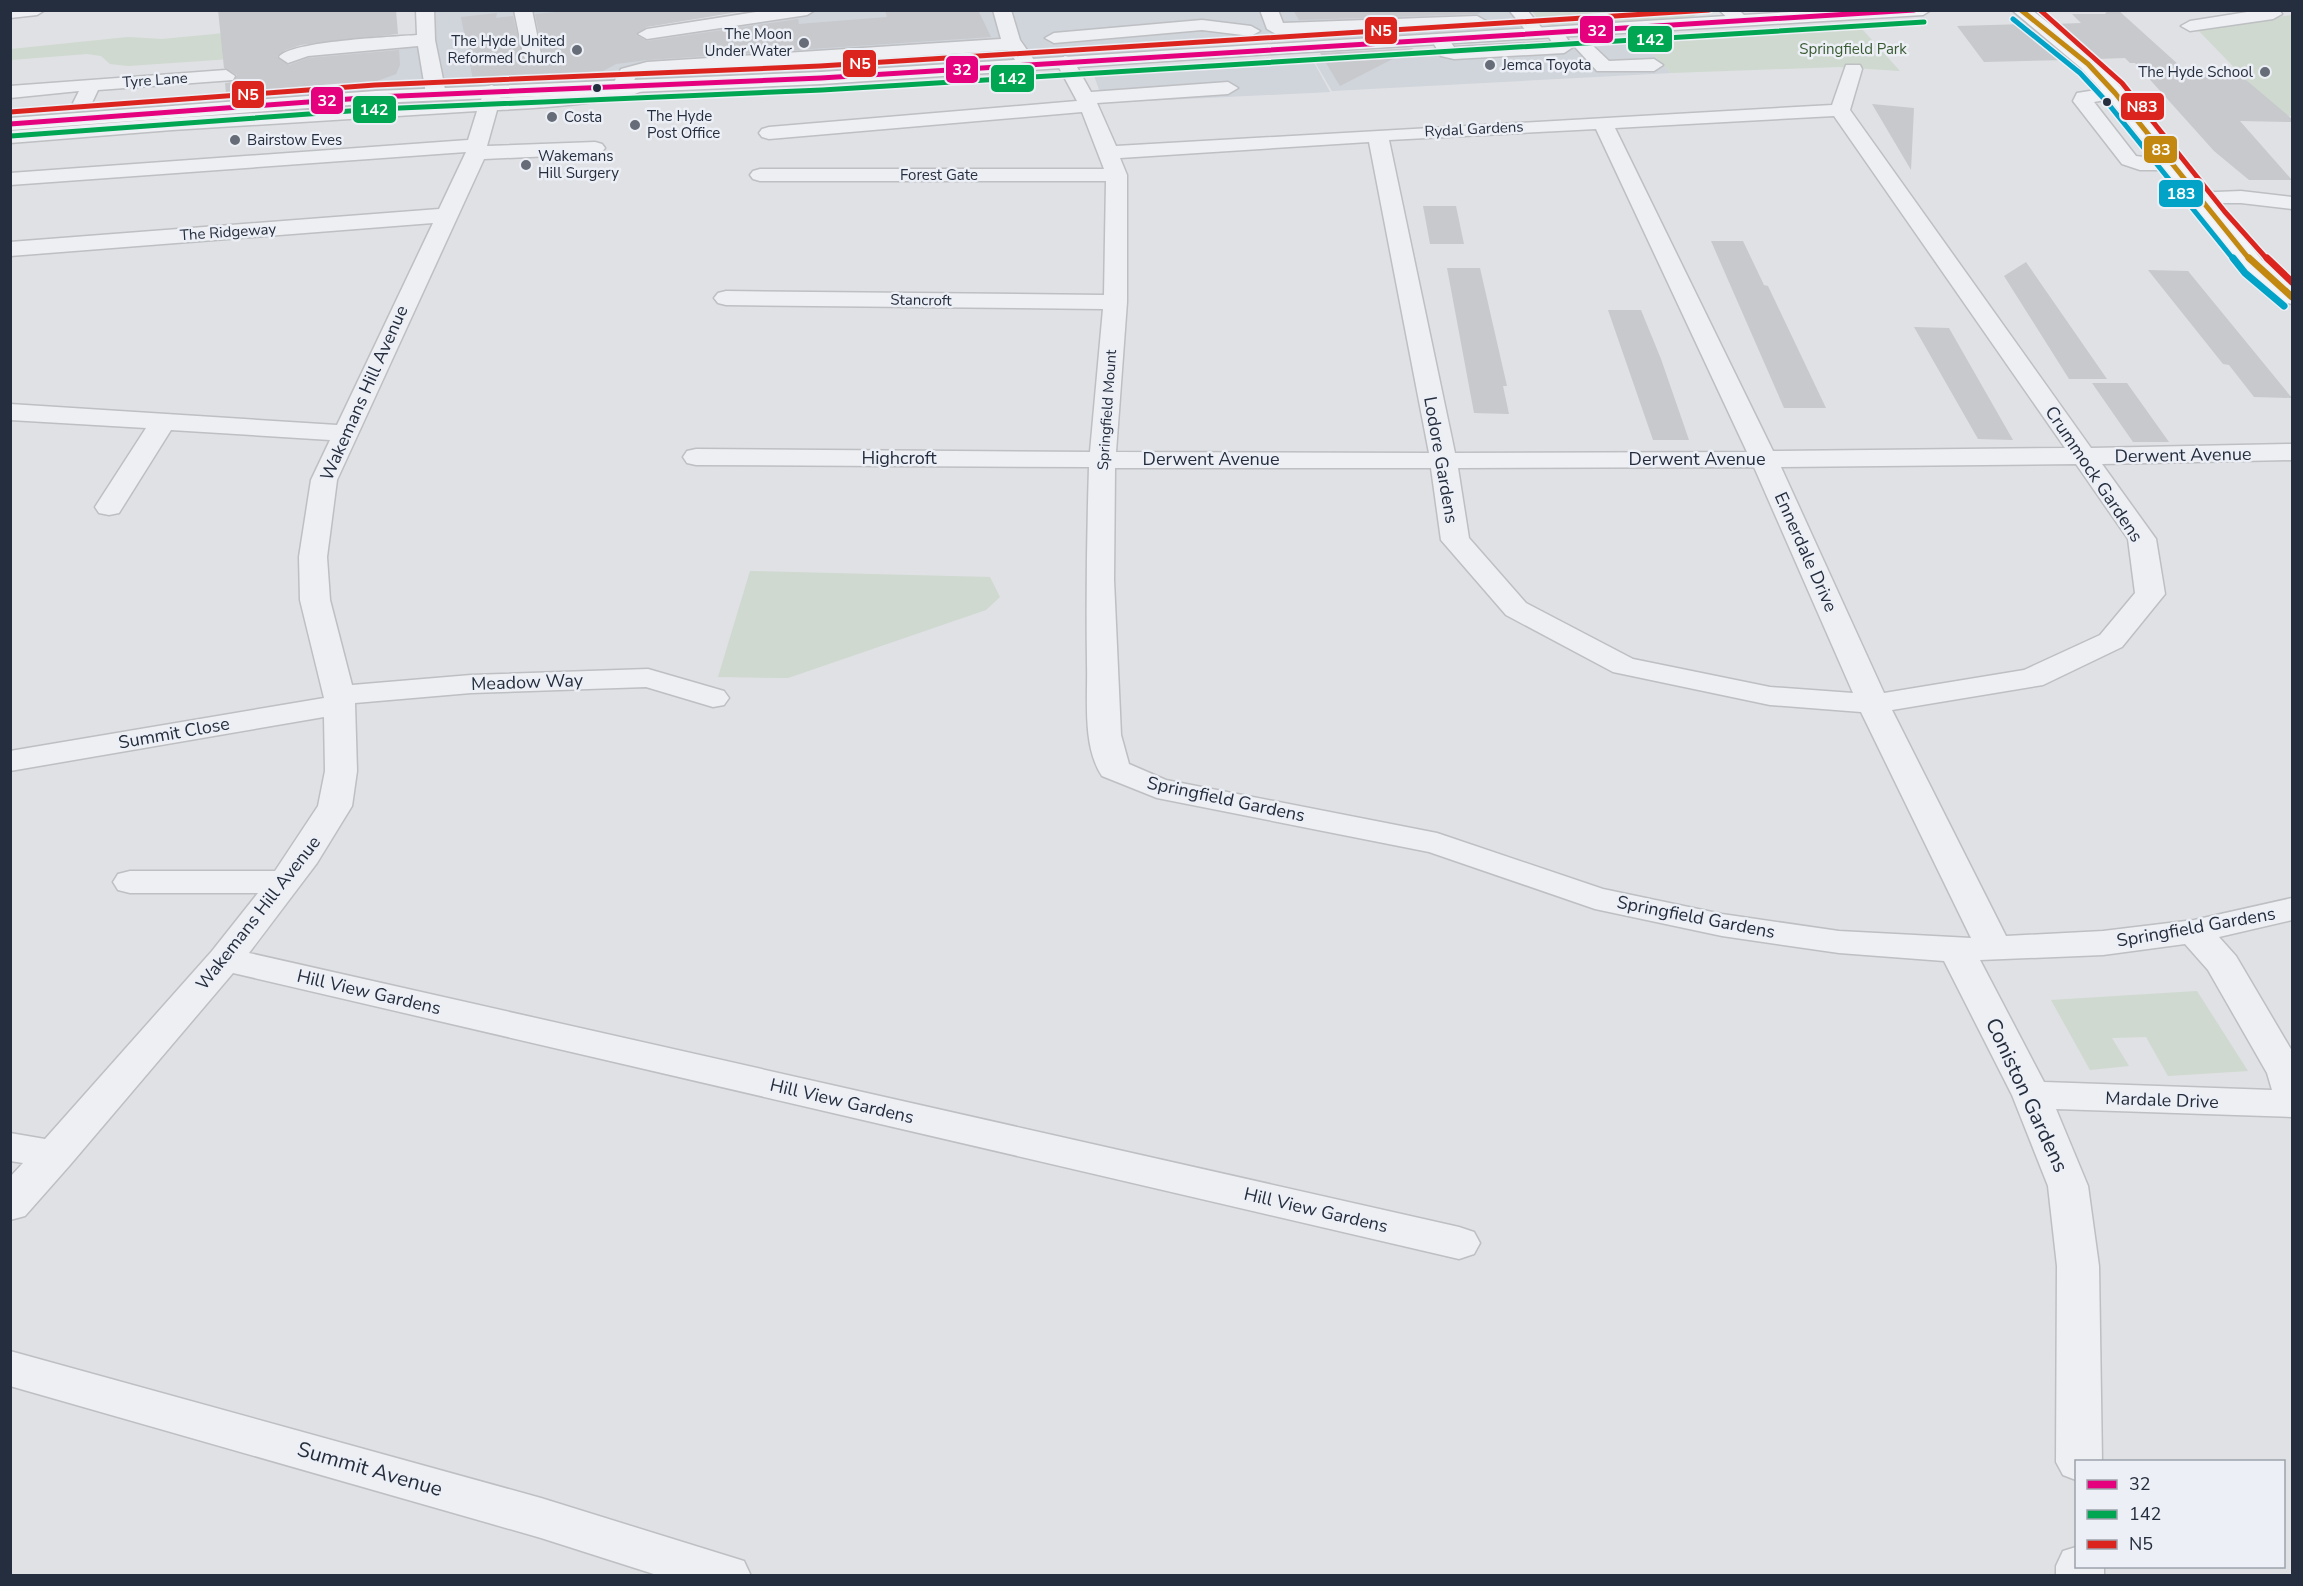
<svg xmlns="http://www.w3.org/2000/svg" width="2303" height="1586" font-family="'Nunito Sans',sans-serif">
<style>
.built{fill:#d0d4db}
.green{fill:#cfd9cf}
.building{fill:#c7c9cc}
.lines{fill:none;stroke-linecap:round;stroke-linejoin:round}
.minor-casing{stroke:#bdbfc2;stroke-width:3}
.major-casing{stroke:#bbbec2;stroke-width:3}
.minor{fill:#eeeff2;fill-rule:evenodd}
.major{fill:#f3f4f5;fill-rule:evenodd}
.bus-1-casing{stroke:#eceff5;stroke-width:8}
.bus-2-casing{stroke:#eceff5;stroke-width:8}
.bus-3-casing{stroke:#eceff5;stroke-width:8}
.bus-4-far1-casing{stroke:#eceff5;stroke-width:8}
.bus-4-casing{stroke:#eceff5;stroke-width:10}
.bus-5-far1-casing{stroke:#eceff5;stroke-width:8}
.bus-5-casing{stroke:#eceff5;stroke-width:10}
.bus-6-far1-casing{stroke:#eceff5;stroke-width:8}
.bus-6-casing{stroke:#eceff5;stroke-width:10}
.bus-1{stroke:#e5007d;stroke-width:5}
.bus-2{stroke:#00a651;stroke-width:5}
.bus-3{stroke:#dc241f;stroke-width:5}
.bus-4-far1{stroke:#c28810;stroke-width:5}
.bus-4{stroke:#c28810;stroke-width:7}
.bus-5-far1{stroke:#02a3c7;stroke-width:5}
.bus-5{stroke:#02a3c7;stroke-width:7}
.bus-6-far1{stroke:#dc241f;stroke-width:5}
.bus-6{stroke:#dc241f;stroke-width:7}
.poi-dot{fill:#666d78;stroke:#eceff5;stroke-width:2}
.bus-dot{fill:#252e3e;stroke:#eceff5;stroke-width:2}
.labels{text-anchor:middle;dominant-baseline:central;stroke-width:5;stroke-linejoin:round;paint-order:stroke}
.far-poi-label{font-size:15px;fill:#252e3e;stroke:#eceff5;text-anchor:start}
.far-park-label{font-size:15px;fill:#395b32;stroke:#eceff5}
.far-street-label{font-size:15px;fill:#252e3e;stroke:#eceff5}
.street-label{font-size:18px;fill:#252e3e;stroke:#eceff5}
.near-street-label{font-size:21px;fill:#252e3e;stroke:#eceff5}
.line-badge{stroke:#eceff5;stroke-width:2}
.badge-label{font-size:16px;text-anchor:middle;font-weight:bold;fill:#fff}
</style>
<rect width="100%" height="100%" fill="#dfe1e4"/>
<!-- built -->
<path class="built" d="M436,10L608,11L614,34L790,10H1508L1521,26L1514,30L1237,43L975,65L266,96L272,79L264,63L304,51L425,40L424,12Z
M1639,40L1671,73L1332,91L1312,57Z
M1311,57L1330,92L1104,103L1093,73Z"/>
<!-- green -->
<path class="green" d="M1697,10L1700,13L1690,18L1552,25L1541,23L1532,11Z
M2292,15V116L2282,117L2196,28Z
M1862,29L1900,71L1839,67L1671,73L1640,41Z
M225,33L230,59L128,66L110,64L101,56L87,54L11,60V49L128,37L162,39Z
M261,92L260,95L91,107L94,104Z
M750,571L990,577L1000,597L986,610L788,678L718,677Z
M2197,991L2248,1071L2168,1076L2146,1037L2112,1038L2129,1066L2090,1070L2051,1000Z"/>
<!-- building -->
<path class="building" d="M218,10H396L398,34L301,45L286,50L277,57L289,65L308,58L399,50L400,65L396,74L361,87L241,96L242,92L226,93L225,83L233,82L237,75L224,68Z
M576,10H750L647,27L636,35L647,41L798,19L799,24L887,17L885,10H978L991,37L647,60L616,64L601,72L547,75V79H500L485,76L484,84L474,85L461,17L497,13L496,18L513,16L523,59L539,60L543,54L535,14Z
M1293,10H1485L1478,14L1299,20Z
M2108,10H2118L2190,75L2239,74L2292,119V122L2240,121L2292,180H2249L2214,151L2135,63H2130L2125,58L2097,59L2053,24L2081,23L2072,14H2105Z
M2026,24L2068,60L1984,62L1957,26Z
M1449,29L1311,39L1309,35Z
M1414,48L1340,86L1320,53Z
M1872,104L1914,108L1911,170Z
M1423,206H1456L1464,244H1430Z
M1711,241H1743L1764,285L1768,286L1826,408H1784Z
M2026,262L2107,379H2069L2004,276Z
M1447,268H1480L1507,386H1503L1509,414L1474,413Z
M2148,270L2188,271L2292,398L2254,397L2229,365L2223,364Z
M1608,310H1641L1661,359L1689,440H1653Z
M1914,327L1949,328L2013,440L1978,439Z
M2092,383H2127L2169,442H2133Z"/>
<g class="lines">
<defs>
<path id="minor" d="M10,10H45L37,15L10,18Z
M416,10H434L435,40L446,94L443,98L436,100L426,94L418,46L308,56L288,63L279,57C290,41 393,37 417,35Z
M514,10H532L541,54L539,58H525L523,54Z
M768,10H815L807,15L647,39L638,34L647,29Z
M993,10H1011L1020,40L1034,60L1032,64H1018L1008,50L648,74L636,77L633,82H646L649,86C637,103 522,109 497,110L487,146L595,142L602,144L605,148L602,152L595,154L484,159L337,480L327,557L330,600L352,685L471,675L648,669L724,691L729,698L724,705L713,707L646,687L471,693L355,703L357,771L352,806L317,863L249,953L1459,1227L1474,1232L1480,1243L1474,1254L1459,1259L233,973L70,1165L25,1216L10,1220V1177L23,1163L10,1161V1133L45,1139L212,951L258,893H130L118,890L113,882L118,874L130,871H275L318,806L325,771L324,717L10,771V751L324,698L300,600L299,557L311,480L330,440L171,430L119,513L109,515L99,513L95,507L146,428L10,420V404L337,425L433,223L10,256V242L439,209L466,152L10,185V173L468,140L477,111L172,130L10,143V131L172,118L481,100L485,87L492,85L502,91L500,98L554,95L612,86L621,69L647,62L1001,39Z
M1260,10H1278L1283,23L1477,16L1486,21L1477,26L1276,34L1267,29Z
M1509,10H1527L1545,32L1554,27L1560,28L1573,47L1564,53L1454,59L1441,56L1431,39L1434,35H1446L1454,47L1552,42L1546,33L1537,38L1531,37Z
M1719,10H1739L1749,20L1740,25L1734,24Z
M2260,10H2279L2282,14L2273,19L2190,31L2181,26L2190,21Z
M1202,20L1251,26L1260,31L1251,36L1202,30L1054,43L1045,38L1054,33Z
M1584,41L1590,43L1609,61L1654,59L1663,65L1654,71H1597L1575,47Z
M1065,56L1072,58L1091,92L1228,82L1238,88L1228,94L1097,103L1116,146L1832,105L1846,65H1860L1862,69L1850,110L2091,448L2292,444V460L2102,464L2156,539L2165,594L2122,647L2043,685L1892,710L2006,936L2103,931L2194,920L2292,898V920L2219,937L2236,956L2292,1051V1117L2056,1109L2088,1186L2099,1266L2102,1462H2076V1480L2063,1475L2056,1462L2057,1266L2048,1186L2012,1095L1944,961L1839,953L1722,936L1595,909L1429,852L1157,798L1102,776C1082,746 1088,699 1087,664C1086,598 1087,533 1089,467L696,465L687,463L683,457L687,451L696,449L1090,452L1103,309L726,305L718,303L714,298L718,293L726,291L1104,295L1106,181H760L753,179L750,175L753,171L760,169H1104L1082,112L769,139L762,137L759,133L762,129L769,127L1077,101L1056,62ZM1834,116L2065,448L1773,451L1615,128ZM1596,129L1747,452L1455,453L1389,140ZM1369,142L1429,453L1116,452L1127,302V175L1120,158ZM2076,464L2128,539L2135,593L2100,635L2024,670L1884,693L1781,467ZM1754,467L1853,693L1770,687L1633,659L1526,603L1469,538L1458,468ZM1115,468H1431L1441,540L1506,615L1613,672L1770,705L1861,712L1971,938L1839,931L1722,914L1603,889L1437,833L1166,780L1129,764L1121,735L1114,580ZM2185,944L2208,970L2267,1073L2272,1090L2044,1082L1980,960L2103,955Z
M226,70L235,76L233,80L98,90L90,107L83,109L73,103L79,91L10,98V86Z
M2115,87L2122,89L2125,93L2122,97L2094,102L2136,156L2181,162L2184,166L2181,170H2140L2122,164L2073,101L2077,93Z
M2241,191L2292,197V209L2241,203H2191L2188,198L2191,193Z
M10,1351L541,1498L744,1561L751,1576H660L541,1538L10,1386Z
M2076,1547V1566H2104V1576H2056V1566L2063,1551Z"/>
<path id="major" d="M1824,10H1931L1923,15L1257,55L821,84L376,103L10,130V118L376,91L821,72Z
M2012,10H2032L2095,60L2122,89L2262,260L2292,286V304L2284,302L2246,270L2108,97L2081,68Z"/>
</defs>
<!-- minor casing -->
<use href="#minor" class="minor-casing"/>
<!-- major casing -->
<use href="#major" class="major-casing"/>
<!-- minor -->
<use href="#minor" class="minor"/>
<!-- major -->
<use href="#major" class="major"/>
<defs>
<path id="bus-1" d="M10,124L376,97L821,78L1914,10"/>
<path id="bus-2" d="M11,136L377,109L822,90L1924,22"/>
<path id="bus-3" d="M10,112L375,85L820,66L1709,10"/>
<path id="bus-4-far1" d="M2021,10L2088,64L2115,93L2250,260"/>
<path id="bus-4" d="M2249,258L2292,297"/>
<path id="bus-5-far1" d="M2013,19L2080,73L2106,101L2234,260"/>
<path id="bus-5" d="M2233,258L2245,273L2284,306"/>
<path id="bus-6-far1" d="M2040,10L2122,83L2225,212L2268,260"/>
<path id="bus-6" d="M2267,258L2292,282"/>
</defs>
<!-- bus-1 casing -->
<use href="#bus-1" class="bus-1-casing"/>
<!-- bus-2 casing -->
<use href="#bus-2" class="bus-2-casing"/>
<!-- bus-3 casing -->
<use href="#bus-3" class="bus-3-casing"/>
<!-- bus-4-far1 casing -->
<use href="#bus-4-far1" class="bus-4-far1-casing"/>
<!-- bus-4 casing -->
<use href="#bus-4" class="bus-4-casing"/>
<!-- bus-5-far1 casing -->
<use href="#bus-5-far1" class="bus-5-far1-casing"/>
<!-- bus-5 casing -->
<use href="#bus-5" class="bus-5-casing"/>
<!-- bus-6-far1 casing -->
<use href="#bus-6-far1" class="bus-6-far1-casing"/>
<!-- bus-6 casing -->
<use href="#bus-6" class="bus-6-casing"/>
<!-- bus-1 -->
<use href="#bus-1" class="bus-1"/>
<!-- bus-2 -->
<use href="#bus-2" class="bus-2"/>
<!-- bus-3 -->
<use href="#bus-3" class="bus-3"/>
<!-- bus-4-far1 -->
<use href="#bus-4-far1" class="bus-4-far1"/>
<!-- bus-4 -->
<use href="#bus-4" class="bus-4"/>
<!-- bus-5-far1 -->
<use href="#bus-5-far1" class="bus-5-far1"/>
<!-- bus-5 -->
<use href="#bus-5" class="bus-5"/>
<!-- bus-6-far1 -->
<use href="#bus-6-far1" class="bus-6-far1"/>
<!-- bus-6 -->
<use href="#bus-6" class="bus-6"/>
</g>
<!-- markers -->
<g class="poi-dot">
<circle cx="804" cy="43" r="6"/>
<circle cx="577" cy="50" r="6"/>
<circle cx="1490" cy="65" r="6"/>
<circle cx="2265" cy="72" r="6"/>
<circle cx="552" cy="117" r="6"/>
<circle cx="635" cy="125" r="6"/>
<circle cx="235" cy="140" r="6"/>
<circle cx="526" cy="165" r="6"/>
</g>
<g class="bus-dot">
<circle cx="597" cy="88" r="5"/>
<circle cx="2107" cy="102" r="5"/>
</g>
<g class="labels">
<!-- far-poi labels -->
<g class="far-poi-label">
<text x="792" y="34" text-anchor="end">The Moon<tspan x="792" dy="17">Under Water</tspan></text>
<text x="565" y="41" text-anchor="end">The Hyde United<tspan x="565" dy="17">Reformed Church</tspan></text>
<text x="1502" y="65">Jemca Toyota</text>
<text x="2253" y="72" text-anchor="end">The Hyde School</text>
<text x="647" y="116">The Hyde<tspan x="647" dy="17">Post Office</tspan></text>
<text x="564" y="117">Costa</text>
<text x="247" y="140">Bairstow Eves</text>
<text x="538" y="156">Wakemans<tspan x="538" dy="17">Hill Surgery</tspan></text>
</g>
<!-- far-park labels -->
<g class="far-park-label">
<text x="1853" y="49">Springfield Park</text>
</g>
<!-- far-street labels -->
<g class="far-street-label">
<text transform="translate(155 80) rotate(-4)">Tyre Lane</text>
<text transform="translate(1474 129) rotate(-3)">Rydal Gardens</text>
<text x="939" y="175">Forest Gate</text>
<text transform="translate(228 232) rotate(-4)">The Ridgeway</text>
<text transform="translate(921 300) rotate(1)">Stancroft</text>
<text transform="translate(1107 410) rotate(-86)">Springfield Mount</text>
</g>
<!-- street labels -->
<g class="street-label">
<text transform="translate(364 393) rotate(-66)">Wakemans Hill Avenue</text>
<text transform="translate(2183 455) rotate(-1)">Derwent Avenue</text>
<text x="899" y="458">Highcroft</text>
<text x="1211" y="459">Derwent Avenue</text>
<text x="1697" y="459">Derwent Avenue</text>
<text transform="translate(1441 460) rotate(80)">Lodore Gardens</text>
<text transform="translate(2094 474) rotate(56)">Crummock Gardens</text>
<text transform="translate(1806 552) rotate(66)">Ennerdale Drive</text>
<text transform="translate(527 682) rotate(-2)">Meadow Way</text>
<text transform="translate(174 733) rotate(-10)">Summit Close</text>
<text transform="translate(1226 799) rotate(12)">Springfield Gardens</text>
<text transform="translate(258 913) rotate(-52)">Wakemans Hill Avenue</text>
<text transform="translate(1696 917) rotate(11)">Springfield Gardens</text>
<text transform="translate(2196 927) rotate(-10)">Springfield Gardens</text>
<text transform="translate(369 992) rotate(13)">Hill View Gardens</text>
<text transform="translate(2162 1100) rotate(2)">Mardale Drive</text>
<text transform="translate(842 1101) rotate(13)">Hill View Gardens</text>
<text transform="translate(1316 1210) rotate(13)">Hill View Gardens</text>
</g>
<!-- near-street labels -->
<g class="near-street-label">
<text transform="translate(2027 1095) rotate(65)">Coniston Gardens</text>
<text transform="translate(370 1469) rotate(16)">Summit Avenue</text>
</g>
</g>
<g class="line-badge">
<rect x="1579" y="15" width="35" height="29" rx="6" fill="#e5007d"/>
<rect x="1364" y="16" width="34" height="29" rx="6" fill="#dc241f"/>
<rect x="1627" y="25" width="46" height="28" rx="6" fill="#00a651"/>
<rect x="842" y="49" width="35" height="29" rx="6" fill="#dc241f"/>
<rect x="945" y="55" width="34" height="29" rx="6" fill="#e5007d"/>
<rect x="990" y="64" width="45" height="29" rx="6" fill="#00a651"/>
<rect x="231" y="80" width="34" height="29" rx="6" fill="#dc241f"/>
<rect x="310" y="86" width="34" height="29" rx="6" fill="#e5007d"/>
<rect x="2120" y="92" width="45" height="29" rx="6" fill="#dc241f"/>
<rect x="352" y="95" width="45" height="29" rx="6" fill="#00a651"/>
<rect x="2143" y="135" width="35" height="29" rx="6" fill="#c28810"/>
<rect x="2158" y="179" width="46" height="29" rx="6" fill="#02a3c7"/>
</g>
<g class="badge-label">
<text x="1597" y="36">32</text>
<text x="1381" y="36">N5</text>
<text x="1650" y="45">142</text>
<text x="860" y="69">N5</text>
<text x="962" y="75">32</text>
<text x="1012" y="84">142</text>
<text x="248" y="100">N5</text>
<text x="327" y="106">32</text>
<text x="2142" y="112">N83</text>
<text x="374" y="115">142</text>
<text x="2161" y="155">83</text>
<text x="2181" y="199">183</text>
</g>
<!-- border -->
<rect width="2303" height="1586" fill="none" stroke="#252e3e" stroke-width="24"/>
<!-- legend -->
<rect x="2075" y="1460" width="210" height="108" fill="#eceff5" stroke="#9ca2ac" stroke-width="1.5"/>
<rect x="2087" y="1480" width="30" height="9" fill="#e5007d" stroke="#9ca2ac" stroke-width="1.5"/>
<text x="2129" y="1490" font-size="18" fill="#252e3e">32</text>
<rect x="2087" y="1510" width="30" height="9" fill="#00a651" stroke="#9ca2ac" stroke-width="1.5"/>
<text x="2129" y="1520" font-size="18" fill="#252e3e">142</text>
<rect x="2087" y="1540" width="30" height="9" fill="#dc241f" stroke="#9ca2ac" stroke-width="1.5"/>
<text x="2129" y="1550" font-size="18" fill="#252e3e">N5</text>
</svg>
